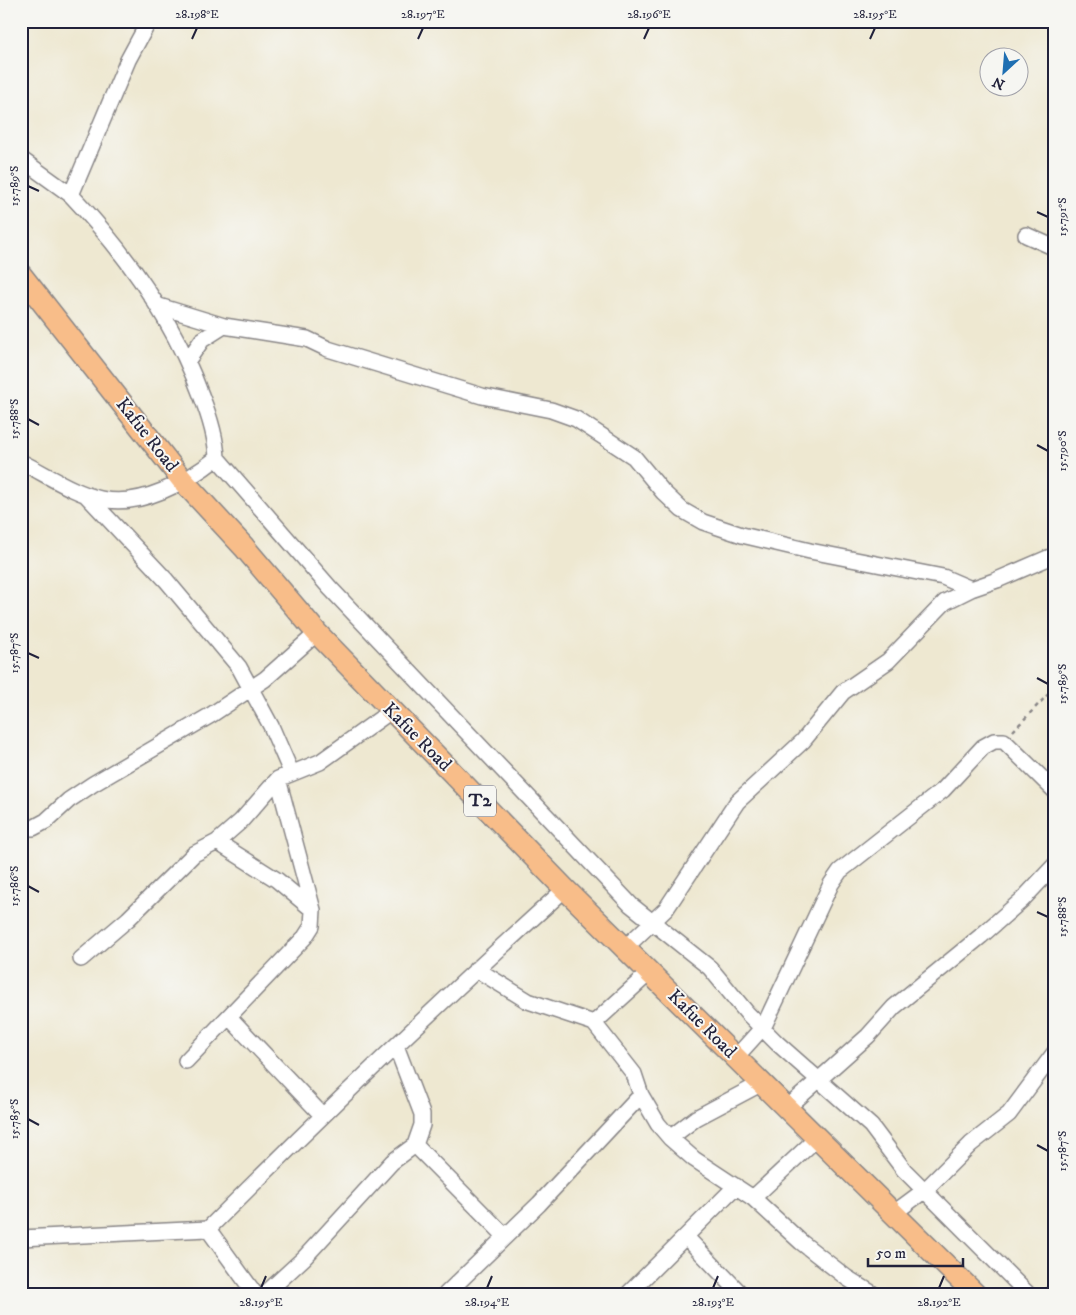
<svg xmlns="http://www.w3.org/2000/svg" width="1076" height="1315" font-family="'IM FELL DW Pica',serif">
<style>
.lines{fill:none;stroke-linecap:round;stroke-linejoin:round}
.minor-casing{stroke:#888586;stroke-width:18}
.highway-casing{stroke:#888586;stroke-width:24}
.path{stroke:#888586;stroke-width:2.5;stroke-dasharray:4 4;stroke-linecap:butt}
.minor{stroke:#fff;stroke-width:15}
.highway{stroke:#f8bd89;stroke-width:21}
.ticks{fill:none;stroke:#22223b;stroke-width:2}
.labels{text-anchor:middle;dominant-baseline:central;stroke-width:4;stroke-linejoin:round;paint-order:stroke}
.shield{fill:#f6f6f2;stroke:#626272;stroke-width:1}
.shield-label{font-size:18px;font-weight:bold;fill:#22223b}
.street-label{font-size:19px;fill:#22223b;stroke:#f6f6f2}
.neatline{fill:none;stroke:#22223b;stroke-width:2}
.ticks-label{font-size:12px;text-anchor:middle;fill:#22223b}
</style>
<rect width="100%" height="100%" fill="#f6f6f2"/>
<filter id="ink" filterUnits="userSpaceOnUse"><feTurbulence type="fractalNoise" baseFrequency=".02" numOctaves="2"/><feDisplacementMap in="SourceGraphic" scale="10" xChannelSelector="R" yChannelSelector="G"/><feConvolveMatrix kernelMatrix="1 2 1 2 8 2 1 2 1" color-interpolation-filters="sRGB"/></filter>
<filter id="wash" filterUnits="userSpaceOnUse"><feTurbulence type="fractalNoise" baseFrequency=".0096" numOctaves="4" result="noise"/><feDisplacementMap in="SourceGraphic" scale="20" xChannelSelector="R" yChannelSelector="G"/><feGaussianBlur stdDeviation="1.12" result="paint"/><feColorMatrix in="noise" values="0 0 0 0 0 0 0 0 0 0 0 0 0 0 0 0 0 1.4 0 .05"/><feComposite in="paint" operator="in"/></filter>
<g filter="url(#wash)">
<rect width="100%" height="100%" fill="#eee8d1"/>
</g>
<g filter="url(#ink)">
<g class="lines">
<defs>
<path id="minor" d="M21,159L71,195
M1026,235L1055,248
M159,306L224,326L307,339L328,349L482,396L551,410L576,419L634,457L663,492L682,510L703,522L742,535L810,551L943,577L971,589L997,580L1055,555
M188,360L202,340L224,326
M217,458L330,588L631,905L710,968L747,1013L777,1043L871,1126L904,1170L1028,1294
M21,462C46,474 73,493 101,499C140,508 187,482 217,458C216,437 209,415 201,395C173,319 127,254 71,195L128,60L149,21
M86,495L166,580L239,667L271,726L291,772
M278,779L313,910
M21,828H33L46,821L69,800L93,784L211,715L265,679L317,633
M626,947L666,909L737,802L803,741L843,692L888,661L945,602L971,589
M81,959L128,919L194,854L217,842L241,821L278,779L320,762L391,711
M476,969L528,1001L594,1023
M650,972L594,1023L634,1074L641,1095L658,1124L670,1138L694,1159L753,1198L801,1242L847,1278L873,1294
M229,1017L322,1115
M396,1046L422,1114V1125L415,1145
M736,1057L764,1026L831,884L840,871L943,790L983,747L994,741H1004L1055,791
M186,1061L305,937L312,926L313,910L277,880L217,842
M787,1108L868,1036L894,1007L981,936L1022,900L1055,865
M670,1138L696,1118L762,1083
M753,1198L817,1138
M894,1213L925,1190L971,1144L1009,1114L1055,1052
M208,1229L255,1294
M686,1237L741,1294
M21,1238L208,1229C324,1113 443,999 565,889
M265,1294L304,1258L392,1162L415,1145L505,1236
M446,1294L539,1204L641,1095
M628,1294L736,1186
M1052,1294L1055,1290"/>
<path id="highway" d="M21,275L183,481L244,547L317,633L565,889L975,1294"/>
</defs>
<!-- minor casing -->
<use href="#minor" class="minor-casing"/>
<!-- highway casing -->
<use href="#highway" class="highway-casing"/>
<!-- path -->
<path class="path" d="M1013,731L1055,687"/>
<!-- minor -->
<use href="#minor" class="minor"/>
<!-- highway -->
<use href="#highway" class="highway"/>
</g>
</g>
<!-- ticks -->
<path class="ticks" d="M192,39L197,28M418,39L423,28M644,39L649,28M870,39L875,28M28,186L39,191M1037,212L1048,217M28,419L39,425M1037,445L1048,451M28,653L39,658M1037,678L1048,684M28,886L39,892M1037,912L1048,917M28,1119L39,1125M1037,1145L1048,1151M261,1288L266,1276M487,1288L492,1276M713,1288L718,1276M939,1288L944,1276"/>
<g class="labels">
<!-- shield labels -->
<rect class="shield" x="464" y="785.5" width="32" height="31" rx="4"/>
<g class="shield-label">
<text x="480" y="801">T2</text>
</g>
<!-- street labels -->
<g class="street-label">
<text transform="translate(147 435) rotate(52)">Kafue Road</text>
<text transform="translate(417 737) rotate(45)">Kafue Road</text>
<text transform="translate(702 1024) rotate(45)">Kafue Road</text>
</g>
</g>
<!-- margin -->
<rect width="1076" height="1315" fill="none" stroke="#f6f6f2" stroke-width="55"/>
<!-- north arrow -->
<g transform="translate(1004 72) rotate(206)"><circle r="24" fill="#f6f6f2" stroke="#a1a1a9"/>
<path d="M0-4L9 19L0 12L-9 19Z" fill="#1f6fb2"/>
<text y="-8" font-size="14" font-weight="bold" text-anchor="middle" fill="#22223b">N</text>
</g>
<!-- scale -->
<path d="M868 1258v8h95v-8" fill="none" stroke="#22223b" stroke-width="2.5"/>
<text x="876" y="1258" font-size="15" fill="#22223b" stroke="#f6f6f2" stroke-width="4" paint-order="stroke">50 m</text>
<rect x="28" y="28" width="1020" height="1260" class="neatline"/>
<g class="ticks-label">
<text x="197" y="18">28.198°E</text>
<text x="423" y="18">28.197°E</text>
<text x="649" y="18">28.196°E</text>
<text x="875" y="18">28.195°E</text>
<text transform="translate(14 186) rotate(-90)" y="4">15.789°S</text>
<text transform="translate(1062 217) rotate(-90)" y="4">15.791°S</text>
<text transform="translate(14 419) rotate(-90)" y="4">15.788°S</text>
<text transform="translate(1062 451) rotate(-90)" y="4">15.790°S</text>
<text transform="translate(14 653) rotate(-90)" y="4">15.787°S</text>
<text transform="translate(1062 684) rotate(-90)" y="4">15.789°S</text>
<text transform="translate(14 886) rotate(-90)" y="4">15.786°S</text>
<text transform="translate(1062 917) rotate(-90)" y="4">15.788°S</text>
<text transform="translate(14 1119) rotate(-90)" y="4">15.785°S</text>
<text transform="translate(1062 1151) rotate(-90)" y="4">15.787°S</text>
<text x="261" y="1306">28.195°E</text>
<text x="487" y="1306">28.194°E</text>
<text x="713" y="1306">28.193°E</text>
<text x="939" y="1306">28.192°E</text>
</g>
</svg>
